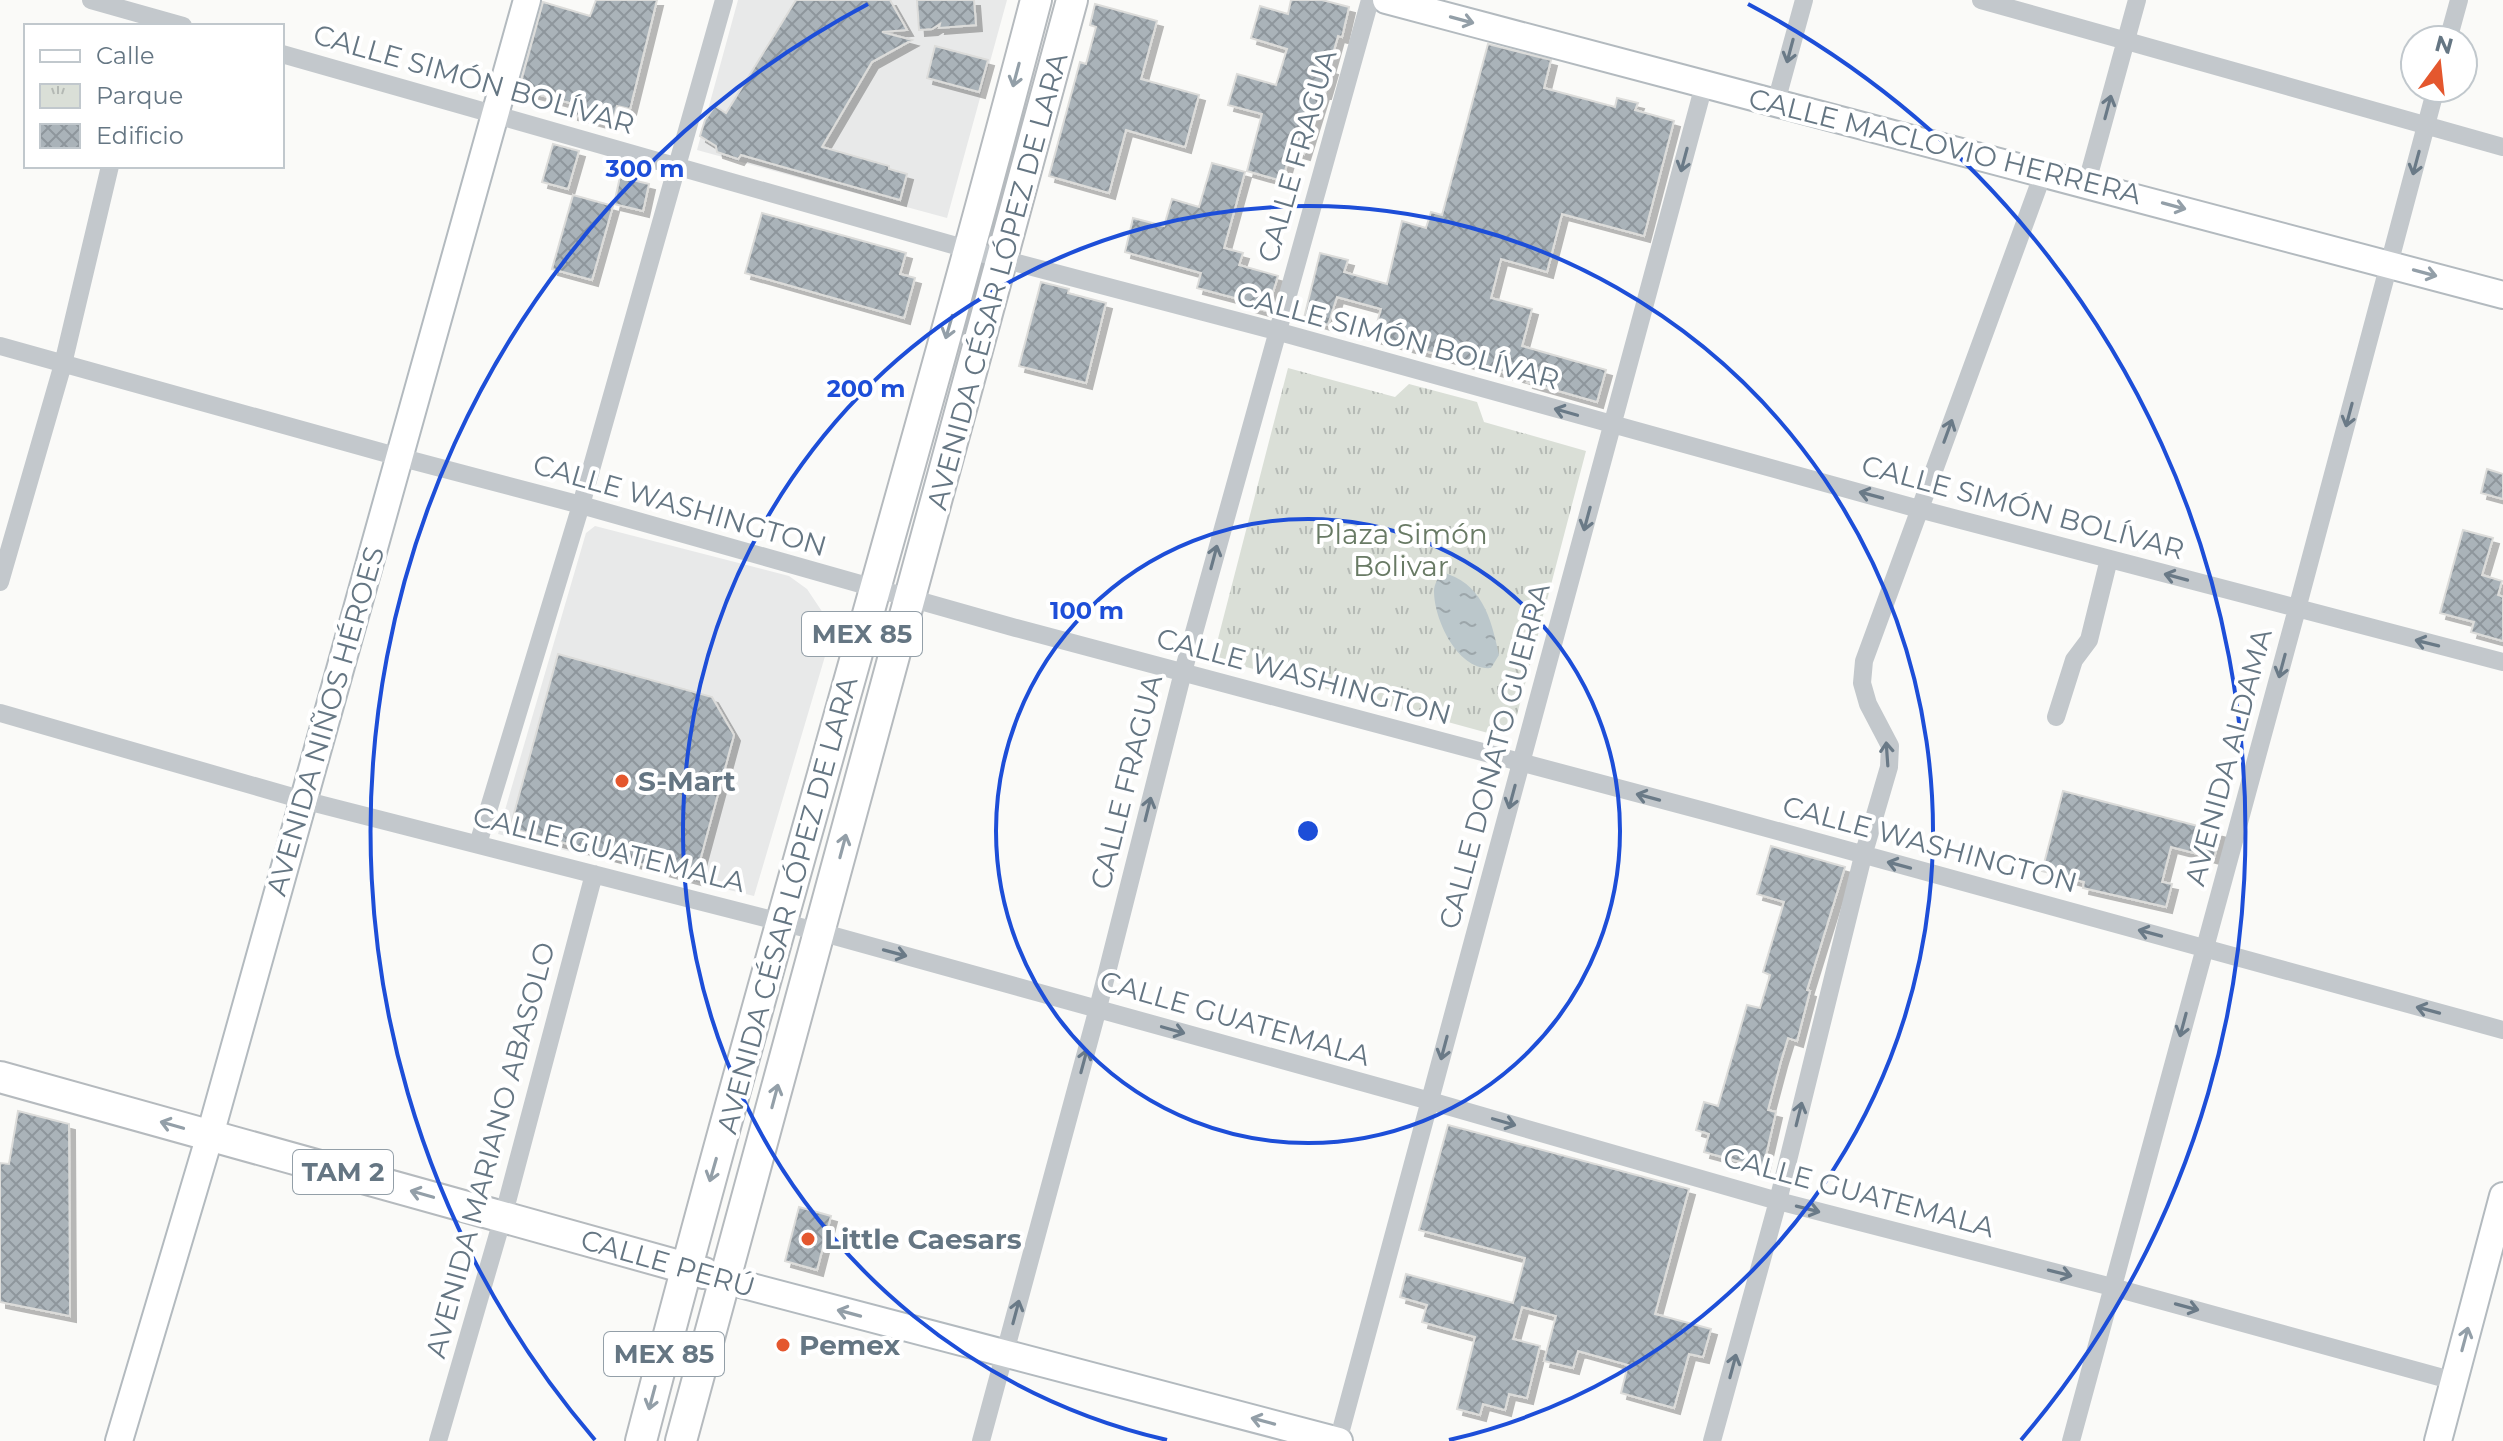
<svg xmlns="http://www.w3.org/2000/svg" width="2503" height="1441" font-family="Montserrat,sans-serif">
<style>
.built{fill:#e8e9e9}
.park{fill:url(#park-tufts)}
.water{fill:url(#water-ripples)}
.building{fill:url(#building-cross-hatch);stroke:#dcdcda;stroke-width:2;filter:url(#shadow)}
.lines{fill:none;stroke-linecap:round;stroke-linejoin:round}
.secondary-casing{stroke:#b3babf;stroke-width:30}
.primary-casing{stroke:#b5babe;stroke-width:34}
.street{stroke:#c3c8cc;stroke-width:18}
.secondary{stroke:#fff;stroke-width:26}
.primary{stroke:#fff;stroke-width:30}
.oneway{stroke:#939fa8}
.oneway2{stroke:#6a7a87}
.ring{fill:none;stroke:#1d4ed8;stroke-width:4}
.poi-dot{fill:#e4572e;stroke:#fff;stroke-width:3}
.labels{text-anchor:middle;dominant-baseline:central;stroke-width:8;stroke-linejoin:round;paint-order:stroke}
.shield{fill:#fff;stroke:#939fa8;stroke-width:2}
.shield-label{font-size:26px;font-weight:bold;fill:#657683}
.street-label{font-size:28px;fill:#657683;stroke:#fff}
.park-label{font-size:28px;fill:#687a64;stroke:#fff}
.poi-label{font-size:28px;font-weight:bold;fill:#657683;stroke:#fff;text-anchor:start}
.centre{fill:#1d4ed8;stroke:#fff;stroke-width:4}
.ring-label{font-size:24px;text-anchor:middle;font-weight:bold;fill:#1d4ed8;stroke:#fff;stroke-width:8;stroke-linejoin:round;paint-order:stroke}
</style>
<defs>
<pattern id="park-tufts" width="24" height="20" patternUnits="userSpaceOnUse" patternTransform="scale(2)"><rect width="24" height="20" fill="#dadfd7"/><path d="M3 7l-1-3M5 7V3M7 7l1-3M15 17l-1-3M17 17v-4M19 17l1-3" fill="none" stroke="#b4b9b4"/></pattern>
<pattern id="water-ripples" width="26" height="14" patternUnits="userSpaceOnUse" patternTransform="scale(2)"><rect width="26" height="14" fill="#bbc7cb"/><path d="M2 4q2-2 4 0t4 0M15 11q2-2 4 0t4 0" fill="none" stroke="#9ca6aa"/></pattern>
<pattern id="building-cross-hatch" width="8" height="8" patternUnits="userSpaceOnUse" patternTransform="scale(2)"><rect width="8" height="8" fill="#aab3b9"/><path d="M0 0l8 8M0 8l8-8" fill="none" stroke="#8e969c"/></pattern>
<filter id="shadow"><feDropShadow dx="6" dy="6" stdDeviation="0" flood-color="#0004"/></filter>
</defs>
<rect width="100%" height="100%" fill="#fafaf8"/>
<!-- built -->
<path class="built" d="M738,0H1007L947,218L697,150Z
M595,526L789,576L807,589L825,616L831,636L754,896L498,834L586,533Z"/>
<!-- park -->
<path class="park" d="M1288,368L1395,397L1409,384L1477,402L1484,422L1586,451L1513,730L1499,736L1213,658Z"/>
<!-- water -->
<path class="water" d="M1441,572C1482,582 1491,618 1499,655L1491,668C1458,671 1434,620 1434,591C1434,585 1438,578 1441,572Z"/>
<!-- building -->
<path class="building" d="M596,0H657L630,109L617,106L612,125L572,114L574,104L519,89L543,2L590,16Z
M796,0H890L907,30L882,32L912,40L872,62L822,147L889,166V169L907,174L900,200L741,155L738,159L717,152L716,146L700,136L705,120L715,106L726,113Z
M917,0H974L976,25L939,28L940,24L932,29L919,30Z
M1291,0H1322L1349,7L1342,37L1338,36L1329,68L1332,69L1325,93H1323L1304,154L1291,150L1282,181L1247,171L1262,114L1228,105L1237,74L1276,85L1287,49L1251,38L1260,6L1288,14Z
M1095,4L1157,21L1141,79L1199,95L1185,147L1126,130L1109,193L1049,176L1080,62L1086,64L1096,27L1090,25Z
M1488,44L1551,60L1544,88L1615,107L1617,98L1638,103L1635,110L1674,121L1644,236L1562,214L1547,272L1501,259L1491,298L1532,309L1522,346L1606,370L1597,402L1527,382L1528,379L1373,337L1381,309L1337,297L1328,325L1304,318L1320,253L1348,260L1344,272L1387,284L1402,221L1426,228L1431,212L1442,215Z
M935,46L988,60L979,92L927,78Z
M553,144L579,151L568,189L542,182Z
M1212,163L1245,172L1224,248L1243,253L1239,265L1278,276L1267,311L1249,306L1250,302L1197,288L1201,273L1125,252L1133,218L1164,226L1172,199L1199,207Z
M620,177L649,184L643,211L614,204Z
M573,195L613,206L592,280L552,269Z
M762,213L906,253L900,274L915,278L904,318L745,273Z
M1041,282L1069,289L1068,293L1106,303L1086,383L1019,366Z
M2487,469L2503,474V499L2481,493Z
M2463,530L2493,538L2482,575L2502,581L2498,595L2503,597V641L2471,632L2474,622L2440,613Z
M558,654L712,697L734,735L695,879L510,828Z
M2063,791L2221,832L2214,858L2171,847L2162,882L2172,884L2166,907L2083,888L2084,882L2042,871Z
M1771,846L1845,867L1807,990L1810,991L1797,1041L1788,1038L1781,1061L1768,1110L1776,1112L1763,1168L1704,1152L1709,1134L1696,1130L1704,1102L1718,1106L1747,1005L1760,1008L1770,975L1763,972L1784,902L1757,894Z
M18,1111L69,1124L70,1316L0,1302V1163L9,1164Z
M1448,1125L1689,1189L1655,1314L1711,1329L1703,1357L1689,1354L1674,1408L1621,1393L1628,1365L1578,1351L1573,1368L1544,1361L1556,1316L1522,1307L1513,1339L1540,1346L1527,1398L1509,1394L1505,1410L1483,1404L1480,1415L1457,1409L1475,1337L1422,1322L1427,1305L1400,1297L1406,1274L1513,1303L1525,1258L1419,1230Z
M799,1207L831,1216L817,1270L785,1261Z"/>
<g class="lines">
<defs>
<path id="secondary" d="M1386,0C1758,99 2131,194 2503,295
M725,1280L1339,1441
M119,1441L210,1135L527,0
M2438,1441L2503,1196"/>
<path id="primary" d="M0,1077L704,1273
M641,1441C766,959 910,482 1036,0
M681,1441L1072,0"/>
</defs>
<!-- secondary casing -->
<use href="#secondary" class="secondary-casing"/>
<!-- primary casing -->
<use href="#primary" class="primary-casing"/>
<!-- street -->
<path class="street" d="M91,0L183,26
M1981,0L2503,147
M2448,40L2459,0
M282,54L1002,259L1276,331L1919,509L2503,662
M1776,102L1804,0
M2087,182L2137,0
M0,346L399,457L581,505L1016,628L1708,812L2503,1030
M0,582L63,364L110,166
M0,713L303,800L820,932L1430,1101L1778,1201L2112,1287L2454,1381
M2056,717L2074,660L2089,640L2109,559
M478,844L581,505L724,0
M438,1441L503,1217L594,874
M981,1441L1098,1008L1183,672L1370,0
M1338,1441L1704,85
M1712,1441L1778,1201L1863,856L1889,767L1890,746L1868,704L1862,683L1864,661L2044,171
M2071,1441L2297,609L2436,88"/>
<!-- secondary -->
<use href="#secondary" class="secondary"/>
<!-- primary -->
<use href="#primary" class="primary"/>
</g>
<!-- one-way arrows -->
<defs><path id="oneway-shaft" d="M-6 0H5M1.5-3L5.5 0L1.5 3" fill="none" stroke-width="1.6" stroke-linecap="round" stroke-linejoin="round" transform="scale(2)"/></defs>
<g class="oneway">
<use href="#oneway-shaft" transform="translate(1462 20) rotate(15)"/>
<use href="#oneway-shaft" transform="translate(1016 75) rotate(105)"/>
<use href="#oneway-shaft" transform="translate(2174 206) rotate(15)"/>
<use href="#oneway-shaft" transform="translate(2425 273) rotate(15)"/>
<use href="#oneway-shaft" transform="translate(949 327) rotate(106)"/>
<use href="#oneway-shaft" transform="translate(843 846) rotate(-75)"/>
<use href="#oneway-shaft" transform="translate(775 1096) rotate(-75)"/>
<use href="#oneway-shaft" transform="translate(172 1125) rotate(-164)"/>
<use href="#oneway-shaft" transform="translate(713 1170) rotate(106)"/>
<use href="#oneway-shaft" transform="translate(422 1194) rotate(-164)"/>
<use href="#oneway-shaft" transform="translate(849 1313) rotate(-165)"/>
<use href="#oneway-shaft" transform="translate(2465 1339) rotate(-75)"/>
<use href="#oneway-shaft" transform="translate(652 1398) rotate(105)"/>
<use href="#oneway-shaft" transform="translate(1263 1421) rotate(-165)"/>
</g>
<g class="oneway2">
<use href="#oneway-shaft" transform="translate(1790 51) rotate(105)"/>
<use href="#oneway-shaft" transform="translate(2108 107) rotate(-75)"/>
<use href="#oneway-shaft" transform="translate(1684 160) rotate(105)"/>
<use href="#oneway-shaft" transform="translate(2416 163) rotate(105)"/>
<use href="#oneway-shaft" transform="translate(1566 412) rotate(-164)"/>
<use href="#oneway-shaft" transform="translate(2349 415) rotate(105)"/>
<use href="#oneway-shaft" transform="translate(1948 431) rotate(-70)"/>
<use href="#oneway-shaft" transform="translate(1871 495) rotate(-165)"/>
<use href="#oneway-shaft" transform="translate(1587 519) rotate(105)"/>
<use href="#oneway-shaft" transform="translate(1214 557) rotate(-75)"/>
<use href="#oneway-shaft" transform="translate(2176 577) rotate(-165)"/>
<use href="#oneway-shaft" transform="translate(2427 643) rotate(-166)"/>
<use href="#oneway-shaft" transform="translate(2282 666) rotate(105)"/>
<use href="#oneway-shaft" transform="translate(1887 754) rotate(-94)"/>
<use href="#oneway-shaft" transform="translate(1512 797) rotate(105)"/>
<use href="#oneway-shaft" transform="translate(1648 797) rotate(-165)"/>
<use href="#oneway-shaft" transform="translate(1148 809) rotate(-76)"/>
<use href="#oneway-shaft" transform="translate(1899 865) rotate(-165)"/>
<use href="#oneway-shaft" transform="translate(2150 933) rotate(-165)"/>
<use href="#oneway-shaft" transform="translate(895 953) rotate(15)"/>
<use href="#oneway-shaft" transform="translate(2428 1010) rotate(-165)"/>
<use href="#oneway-shaft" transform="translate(2183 1025) rotate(105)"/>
<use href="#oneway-shaft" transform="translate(1173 1030) rotate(16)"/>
<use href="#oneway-shaft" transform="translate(1444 1048) rotate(105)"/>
<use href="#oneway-shaft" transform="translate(1084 1061) rotate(-75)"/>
<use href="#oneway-shaft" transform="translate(1799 1114) rotate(-76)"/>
<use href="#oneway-shaft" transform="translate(1504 1122) rotate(16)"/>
<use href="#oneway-shaft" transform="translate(1808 1209) rotate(14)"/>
<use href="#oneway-shaft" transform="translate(2060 1273) rotate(14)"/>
<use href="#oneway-shaft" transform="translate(2187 1307) rotate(15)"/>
<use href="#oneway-shaft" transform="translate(1016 1312) rotate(-75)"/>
<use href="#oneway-shaft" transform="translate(1733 1366) rotate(-75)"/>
</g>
<!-- distance rings -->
<g class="ring">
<circle cx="1308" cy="831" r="312"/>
<path d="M1167 1440A625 625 0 1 1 1449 1440"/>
<path d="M595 1440A937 937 0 0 1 868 4M1748 4A937 937 0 0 1 2021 1440"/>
</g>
<!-- markers -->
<g class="poi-dot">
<circle cx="622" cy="781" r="8"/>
<circle cx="808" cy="1239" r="8"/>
<circle cx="783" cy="1345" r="8"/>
</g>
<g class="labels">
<!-- shield labels -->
<g class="shield">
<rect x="802" y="612" width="120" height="44" rx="6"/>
<rect x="293" y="1150" width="100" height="44" rx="6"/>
<rect x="604" y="1332" width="120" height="44" rx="6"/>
</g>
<g class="shield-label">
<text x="862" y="634">MEX 85</text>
<text x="343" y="1172">TAM 2</text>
<text x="664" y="1354">MEX 85</text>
</g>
<!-- street labels -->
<g class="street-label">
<text transform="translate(474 79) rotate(16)">CALLE SIMÓN BOLÍVAR</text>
<text transform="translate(1945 146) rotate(14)">CALLE MACLOVIO HERRERA</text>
<text transform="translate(1297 156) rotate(-74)">CALLE FRAGUA</text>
<text transform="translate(997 281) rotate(-75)">AVENIDA CÉSAR LÓPEZ DE LARA</text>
<text transform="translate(1398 337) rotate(15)">CALLE SIMÓN BOLÍVAR</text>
<text transform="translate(680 505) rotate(16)">CALLE WASHINGTON</text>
<text transform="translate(2023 507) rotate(15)">CALLE SIMÓN BOLÍVAR</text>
<text transform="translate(1304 676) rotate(15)">CALLE WASHINGTON</text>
<text transform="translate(325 721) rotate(-74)">AVENIDA NIÑOS HÉROES</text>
<text transform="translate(1494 756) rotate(-75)">CALLE DONATO GUERRA</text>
<text transform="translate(2228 757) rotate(-75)">AVENIDA ALDAMA</text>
<text transform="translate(1126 782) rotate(-76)">CALLE FRAGUA</text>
<text transform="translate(1930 844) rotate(15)">CALLE WASHINGTON</text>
<text transform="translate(609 849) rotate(14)">CALLE GUATEMALA</text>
<text transform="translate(787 905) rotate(-75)">AVENIDA CÉSAR LÓPEZ DE LARA</text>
<text transform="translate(1235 1018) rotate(16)">CALLE GUATEMALA</text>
<text transform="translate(490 1150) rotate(-75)">AVENIDA MARIANO ABASOLO</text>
<text transform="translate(1859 1192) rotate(15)">CALLE GUATEMALA</text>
<text transform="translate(668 1263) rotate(16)">CALLE PERÚ</text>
</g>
<!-- park labels -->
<g class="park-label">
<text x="1401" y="534">Plaza Simón<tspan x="1401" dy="32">Bolivar</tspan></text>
</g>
<!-- poi labels -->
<g class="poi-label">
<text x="638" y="781">S-Mart</text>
<text x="824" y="1239">Little Caesars</text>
<text x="799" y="1345">Pemex</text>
</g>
</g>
<circle cx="1308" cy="831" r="12" class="centre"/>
<g class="ring-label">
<text x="645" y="177">300 m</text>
<text x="866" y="397">200 m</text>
<text x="1087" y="619">100 m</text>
</g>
<!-- legend -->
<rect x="24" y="24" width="260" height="144" fill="#ffffff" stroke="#c1c8cd" stroke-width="2"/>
<rect x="40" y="50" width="40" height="12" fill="#ffffff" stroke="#c1c8cd" stroke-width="2"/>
<text x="96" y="64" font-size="24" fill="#657683">Calle</text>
<rect x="40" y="84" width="40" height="24" fill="url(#park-tufts)" stroke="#c1c8cd" stroke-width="2"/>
<text x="96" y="104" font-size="24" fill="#657683">Parque</text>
<rect x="40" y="124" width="40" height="24" fill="url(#building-cross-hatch)" stroke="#c1c8cd" stroke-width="2"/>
<text x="96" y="144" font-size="24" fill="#657683">Edificio</text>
<!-- north arrow -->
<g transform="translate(2439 64) rotate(15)"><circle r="38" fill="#ffffff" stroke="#c1c8cd" stroke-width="2"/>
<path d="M0-6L14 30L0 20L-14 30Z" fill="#e4572e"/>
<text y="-12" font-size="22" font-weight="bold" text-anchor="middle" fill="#657683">N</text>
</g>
</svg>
